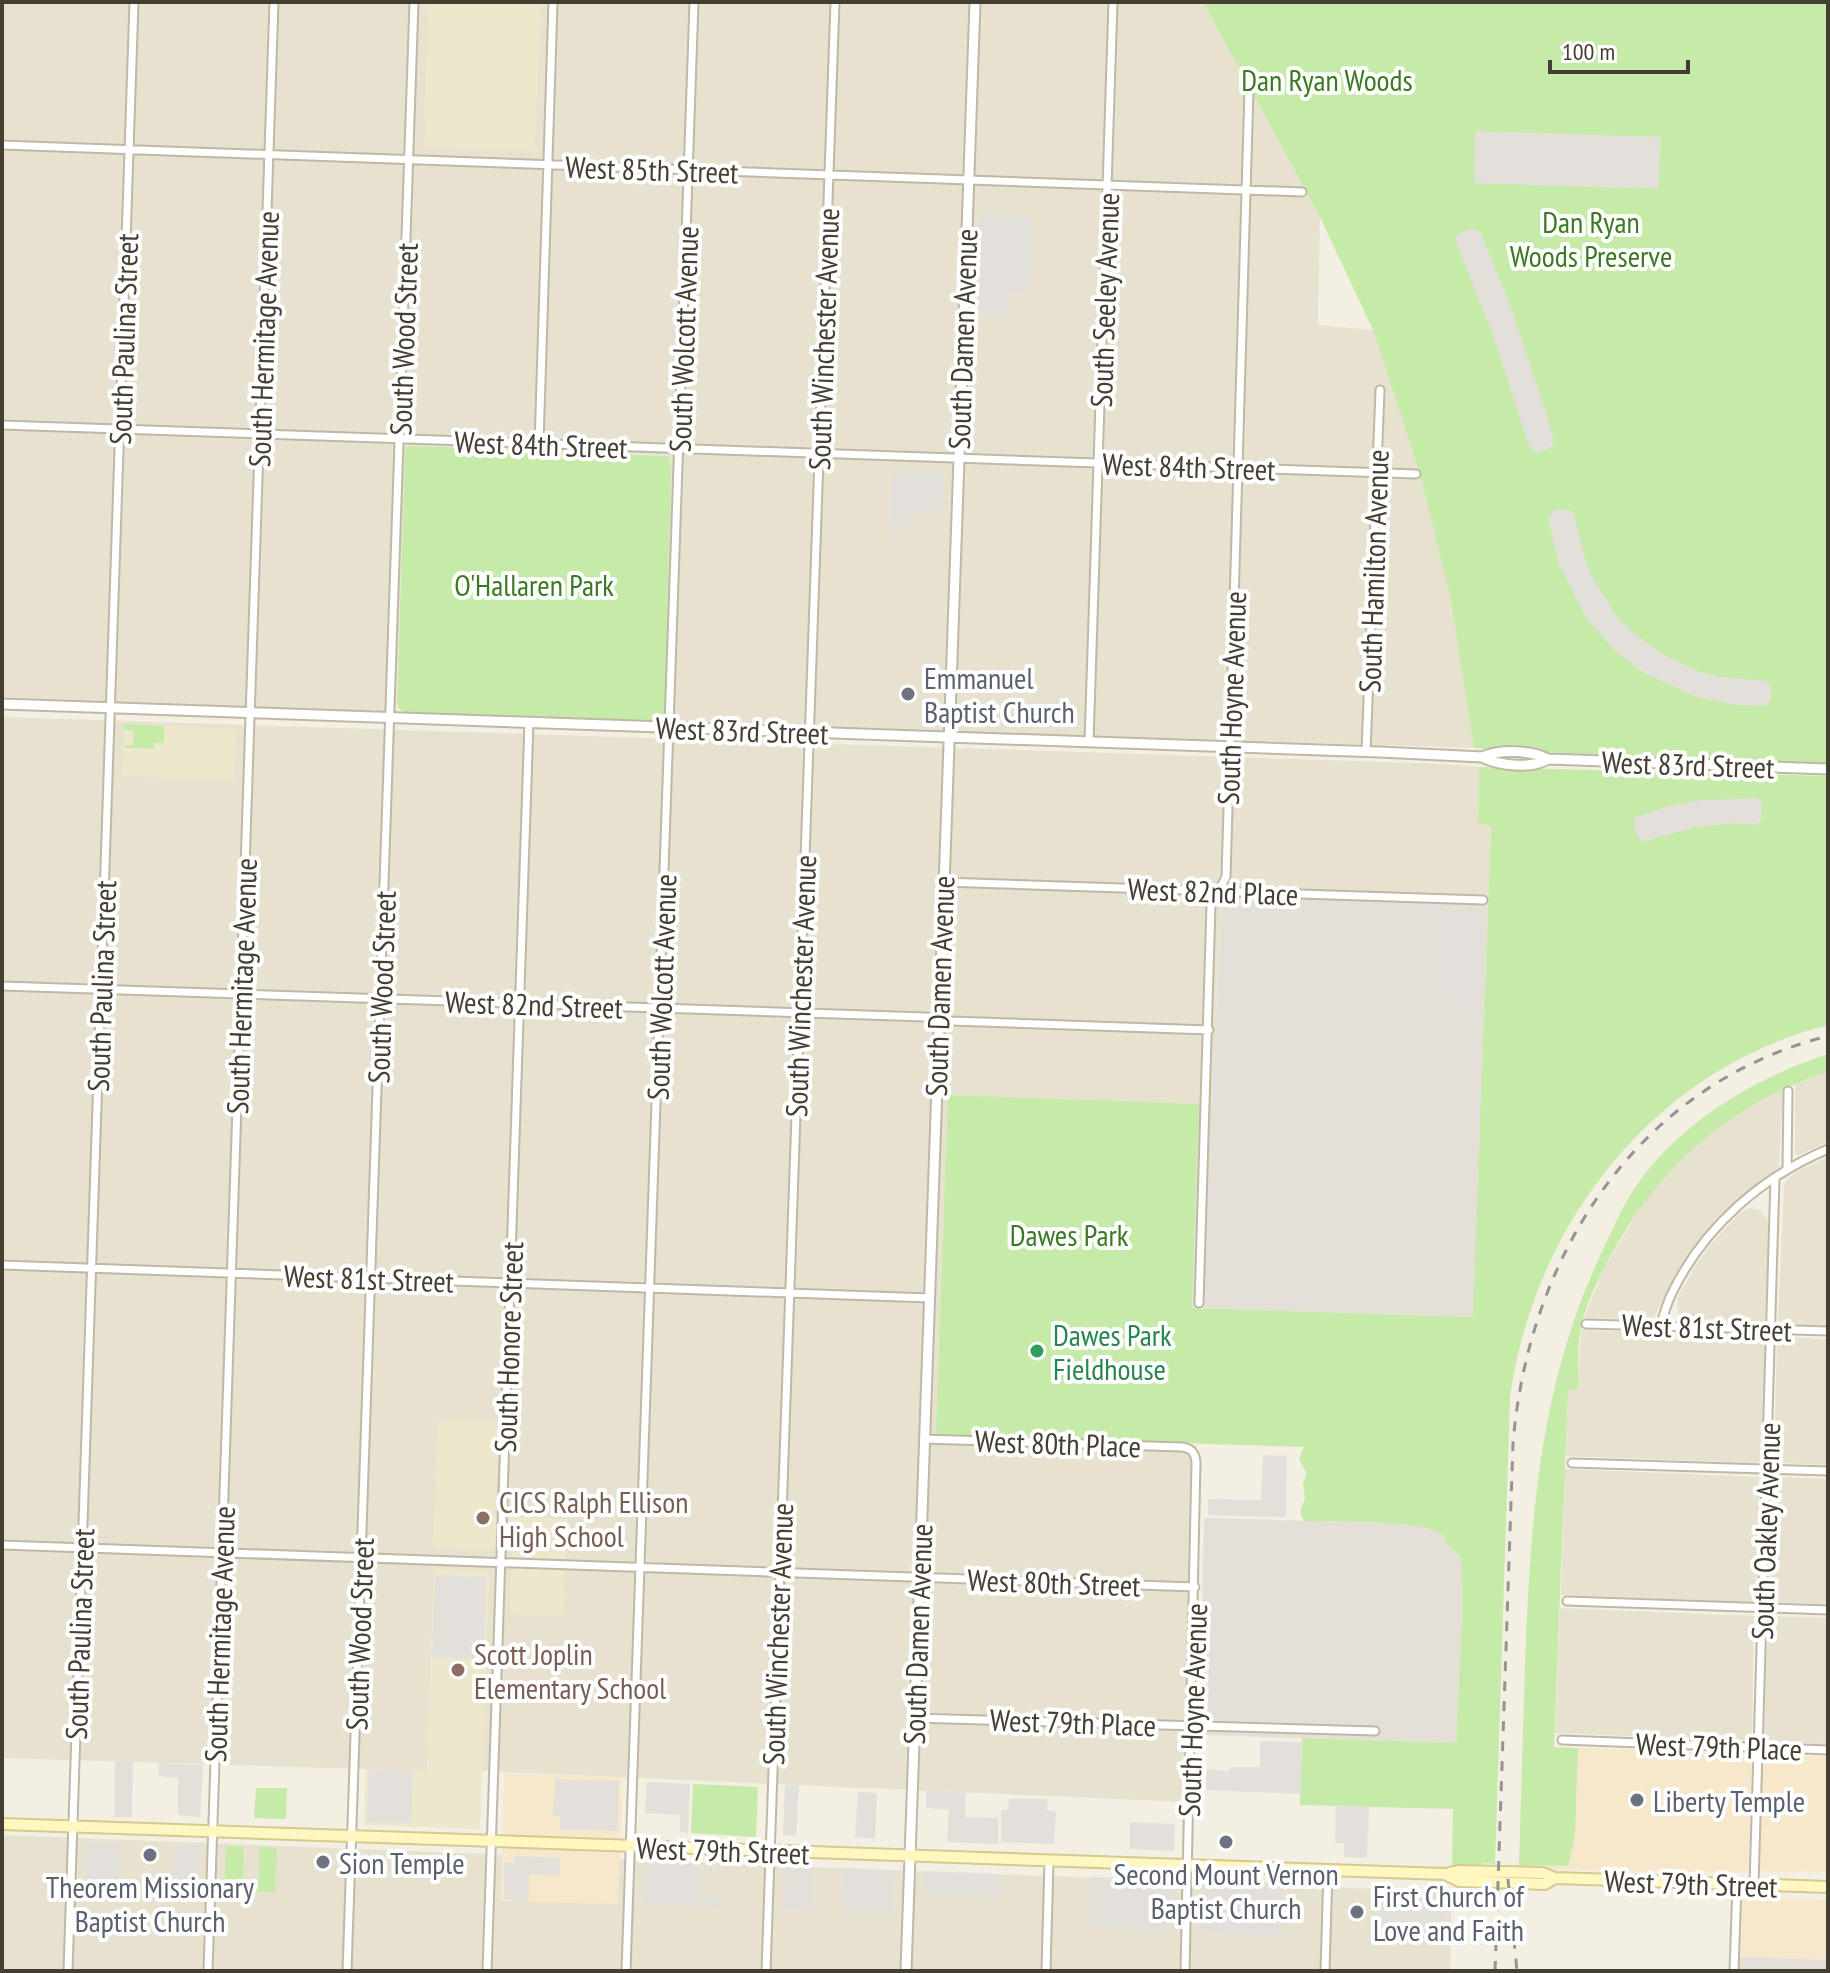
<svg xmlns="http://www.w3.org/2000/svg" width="1830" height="1973" font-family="'PT Sans Narrow',sans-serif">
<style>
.residential{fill:#e7e2d0}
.commercial{fill:#f7e8cb}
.industrial{fill:#e4e0d8}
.education{fill:#ede7cb}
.green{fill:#c6eaa8}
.parking{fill:#e3e0dc}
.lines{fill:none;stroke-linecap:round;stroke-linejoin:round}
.minor-casing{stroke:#beb8a5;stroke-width:11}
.tertiary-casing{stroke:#beb8a5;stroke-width:13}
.secondary-casing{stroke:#d5ca8f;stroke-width:14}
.minor{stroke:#fff;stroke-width:7}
.tertiary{stroke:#fff;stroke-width:9}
.secondary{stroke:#fff6c0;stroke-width:10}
.rail{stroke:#949494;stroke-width:3;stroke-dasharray:10 10;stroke-linecap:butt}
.worship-dot{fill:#6b7280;stroke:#fff;stroke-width:3}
.leisure-dot{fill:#2e9e5b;stroke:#fff;stroke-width:3}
.education-dot{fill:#8d6e63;stroke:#fff;stroke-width:3}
.labels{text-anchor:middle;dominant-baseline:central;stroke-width:8;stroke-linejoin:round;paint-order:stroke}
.park-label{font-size:30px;fill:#3c7923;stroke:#fff}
.street-label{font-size:30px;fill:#453f33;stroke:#fff}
.worship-label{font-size:30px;fill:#5b616d;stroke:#fff;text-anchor:start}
.leisure-label{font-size:30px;fill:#27864d;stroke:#fff;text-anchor:start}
.education-label{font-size:30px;fill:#785e54;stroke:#fff;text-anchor:start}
</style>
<rect width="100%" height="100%" fill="#f3efe3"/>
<!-- residential -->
<path class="residential" d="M2,2H1203L1320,217L1318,325L1373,330L1420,474L1451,601L1474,748L659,722L665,714L671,459L664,455L415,446L406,450L405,454L396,713L2,697Z
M2,717L1445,764L1479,767L1478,824L1491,825L1488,902L1222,893L1212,1105L948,1095L937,1435L1191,1443L1183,1802L482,1771L489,1571L434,1569L427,1771L2,1758Z
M1828,1072V1142L1799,1155L1795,1154V1084Z
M1783,1089L1779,1167L1717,1217L1696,1243L1681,1264L1653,1319L1584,1318L1604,1269L1648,1195L1676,1163L1703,1138L1726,1121Z
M1828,1157V1326L1784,1324L1778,1320L1784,1186L1787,1179L1796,1172Z
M1748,1208L1760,1210L1769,1222L1765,1321L1759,1324L1685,1320L1678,1314L1677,1298L1697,1264L1712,1243L1739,1214Z
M1581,1330L1761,1336L1766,1344L1760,1460L1757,1463L1566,1456L1568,1389H1578Z
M1782,1337L1828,1339V1465L1779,1463L1774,1459L1777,1342Z
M1565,1469L1759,1477L1761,1480L1755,1600L1751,1602L1561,1595Z
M1777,1477L1828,1479V1604L1773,1602L1770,1599L1773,1482Z
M1560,1608L1754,1616L1752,1736L1747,1741L1555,1733Z
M1773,1616L1828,1618V1744L1768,1742L1764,1737L1768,1620Z
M2,1835L1452,1892L1450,1971H2Z"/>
<!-- commercial -->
<path class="commercial" d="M1578,1748L1752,1754L1748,1872H1643L1522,1868V1865L1568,1866L1575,1836Z
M1763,1755L1828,1757V1872L1760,1871Z
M504,1773L623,1777L618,1904L501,1901Z
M1742,1896L1828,1900V1960L1741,1956Z"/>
<!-- industrial -->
<path class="industrial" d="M1222,893L1488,902L1474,1317L1192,1308L1199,1104L1212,1105Z
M1204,1518L1387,1523L1428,1526L1441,1532L1461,1557L1462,1613L1456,1743L1199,1735Z
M1730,1956L1828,1960V1971H1730Z"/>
<!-- education -->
<path class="education" d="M428,2H541L535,151L424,147Z
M124,724L236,729L234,780L122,776Z
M438,1420L499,1422L495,1516L568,1519L563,1617L510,1614L512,1551L433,1547Z
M434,1569L489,1571L480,1829L364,1825L366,1769L427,1771Z"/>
<!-- green -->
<path class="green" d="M1203,2H1828V763L1614,756L1474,748L1451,601L1420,474L1373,330L1320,217Z
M415,446L669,456L671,464L665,714L662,720L655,723L406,713L399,709L397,703L405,454L407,447Z
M124,724L164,726V743H154V749L125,748V745H133L134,731L124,730Z
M1479,767L1828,776V1025C1654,1069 1534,1224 1510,1397L1495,1864L1483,1863L1482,1867L1452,1866L1453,1809L1300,1805L1302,1738L1456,1743L1462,1613L1461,1558C1457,1552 1451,1550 1448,1545C1446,1542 1445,1536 1442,1534C1428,1521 1329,1521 1304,1521L1300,1512L1305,1498L1303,1482L1307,1474L1299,1459L1304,1447L936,1435L948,1095L1199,1104L1192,1308L1473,1317L1491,825L1478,824Z
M1828,1054V1072C1734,1102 1661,1164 1614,1250C1601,1274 1586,1301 1581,1328C1577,1347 1579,1370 1578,1389L1568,1390L1554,1747L1578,1748L1575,1836L1568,1866L1519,1865C1521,1798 1523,1732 1525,1665C1530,1524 1539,1386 1600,1256C1611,1233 1622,1207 1636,1186C1681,1121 1755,1078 1828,1054Z
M693,1784L758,1787L756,1837L691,1833Z
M256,1788H287L286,1819L254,1818Z
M226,1846L243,1847L244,1890L225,1889Z
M259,1847L277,1848L275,1892H258Z"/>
<!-- parking -->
<path class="parking" d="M1475,131L1661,137L1658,189L1474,183Z
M980,215L1032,217L1030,293L1007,292V315L977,314Z
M1471,229L1480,231L1511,307L1547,415L1554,442L1549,449L1538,452L1530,449L1493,335L1455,239L1460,233Z
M892,471L944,473L942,511H922L896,535L890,534Z
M1564,509L1573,512L1586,562L1594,580L1617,617L1631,631L1663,655L1700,672L1721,677L1767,681L1772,689L1771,699L1766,706L1736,705L1697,697L1644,673L1614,650L1585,616L1559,564L1548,518L1553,511Z
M1758,798L1762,806V818L1757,825L1734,823L1691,828L1643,842L1638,837L1634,827V818L1669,806L1704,800Z
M1450,910L1482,911L1478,1014L1446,1012Z
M1263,1455L1287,1456L1286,1517L1208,1515V1499L1261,1500Z
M435,1575L486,1577L484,1659L432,1657Z
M1260,1741L1302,1742L1300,1794L1206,1790L1207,1769L1229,1771L1230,1767H1260Z
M115,1761H133L132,1817H114Z
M159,1763L203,1765L200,1817L178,1815V1778L158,1776Z
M369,1770L413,1771L411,1823L367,1822Z
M555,1779L619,1781L618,1831L560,1829V1817L553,1816Z
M647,1782L690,1784L688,1833L680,1832V1815L645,1813Z
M785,1785L799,1786L796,1836L783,1835Z
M926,1791L966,1792L965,1817L998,1818V1844L947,1842L949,1810L926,1808Z
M858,1792L877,1793L875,1839L855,1837Z
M1009,1799H1048L1047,1810L1056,1812L1054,1844L1001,1842V1810H1008Z
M1336,1805L1369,1807L1367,1858L1344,1857V1843H1335Z
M1130,1822L1175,1824L1174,1851L1130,1849Z
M87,1843L119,1844L118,1886H85Z
M174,1844L199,1846L197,1889H174Z
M514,1856L560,1858L559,1876L529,1874V1901L504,1900V1863H513Z
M646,1861L698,1864V1895L722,1898V1907L645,1904Z
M786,1868L813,1869L812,1910L784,1909Z
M843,1868L894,1871L893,1914L841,1912Z
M925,1871L1000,1874L999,1897L924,1894Z
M1090,1877L1174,1880L1172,1930L1090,1927Z
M1203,1880L1283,1883L1281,1936L1201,1933Z
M1376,1888L1446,1891L1445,1940L1375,1938Z"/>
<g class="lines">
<defs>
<path id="minor" d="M2,145L1302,192
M2,425L1416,474
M539,444L553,2
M1089,742L1113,2
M1366,752L1380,390
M943,882L1483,900
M2,986L925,1017L951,1021L1209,1030
M1787,1169L1788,1091
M2,1265L929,1298
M1199,1303L1211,905L1226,877L1249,90
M1586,1324L1828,1331
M1660,1326C1664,1315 1667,1302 1673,1291C1705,1226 1762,1177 1828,1149
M924,1439L1181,1447C1191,1448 1195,1452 1196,1462L1185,1971
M1572,1463L1828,1471
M2,1545L1195,1587
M1567,1601L1828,1610
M914,1718L1375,1731
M1562,1740L1828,1750
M1754,1885L1775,1178
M68,1971L134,2
M208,1971L274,2
M347,1971L414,2
M487,1971L529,722
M626,1971L694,2
M766,1971L835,2
M1046,1971L1049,1861
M1325,1971L1328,1870
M1734,1971L1737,1884"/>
<path id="tertiary" d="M2,704L1380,752L1482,757C1500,766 1531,769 1548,759
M1482,757C1501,749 1530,750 1548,759L1828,769
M906,1971L975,2"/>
<path id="secondary" d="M2,1824L1445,1874L1458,1871L1543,1873L1555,1878L1828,1887
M1445,1874L1459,1881L1545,1884L1555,1878"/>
</defs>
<!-- minor casing -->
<use href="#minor" class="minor-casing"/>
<!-- tertiary casing -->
<use href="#tertiary" class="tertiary-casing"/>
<!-- secondary casing -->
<use href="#secondary" class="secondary-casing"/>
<!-- minor -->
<use href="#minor" class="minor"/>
<!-- tertiary -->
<use href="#tertiary" class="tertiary"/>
<!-- secondary -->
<use href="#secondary" class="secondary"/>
<!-- rail -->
<path class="rail" d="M1508,1879L1517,1971
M1495,1971L1513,1444C1528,1255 1638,1084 1828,1036"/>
</g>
<!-- markers -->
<g class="worship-dot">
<circle cx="908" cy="694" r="8"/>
<circle cx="1637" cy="1800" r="8"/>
<circle cx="1226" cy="1842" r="8"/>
<circle cx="150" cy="1855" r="8"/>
<circle cx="323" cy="1862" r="8"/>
<circle cx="1357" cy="1912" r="8"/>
</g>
<circle class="leisure-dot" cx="1037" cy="1351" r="8"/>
<g class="education-dot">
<circle cx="483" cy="1518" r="8"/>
<circle cx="458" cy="1670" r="8"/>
</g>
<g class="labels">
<!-- park labels -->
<g class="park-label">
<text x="1327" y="79">Dan Ryan Woods</text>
<text x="1591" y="221">Dan Ryan<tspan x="1591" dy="34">Woods Preserve</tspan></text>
<text x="534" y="584">O'Hallaren Park</text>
<text x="1069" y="1234">Dawes Park</text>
</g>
<!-- street labels -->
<g class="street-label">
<text transform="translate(652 169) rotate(2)">West 85th Street</text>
<text transform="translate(1104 300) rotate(-88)">South Seeley Avenue</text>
<text transform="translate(123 339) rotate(-88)">South Paulina Street</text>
<text transform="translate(263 339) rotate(-88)">South Hermitage Avenue</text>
<text transform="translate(403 339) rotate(-88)">South Wood Street</text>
<text transform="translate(683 339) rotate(-88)">South Wolcott Avenue</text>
<text transform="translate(823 339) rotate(-88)">South Winchester Avenue</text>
<text transform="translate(962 339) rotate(-88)">South Damen Avenue</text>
<text transform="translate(541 444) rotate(2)">West 84th Street</text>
<text transform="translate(1189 466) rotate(2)">West 84th Street</text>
<text transform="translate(1373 571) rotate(-88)">South Hamilton Avenue</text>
<text transform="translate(1231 698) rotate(-88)">South Hoyne Avenue</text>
<text transform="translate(742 730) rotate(2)">West 83rd Street</text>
<text transform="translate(1688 764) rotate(2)">West 83rd Street</text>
<text transform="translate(1213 891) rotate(2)">West 82nd Place</text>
<text transform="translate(101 986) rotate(-88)">South Paulina Street</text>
<text transform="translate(241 986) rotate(-88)">South Hermitage Avenue</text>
<text transform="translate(800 986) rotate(-88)">South Winchester Avenue</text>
<text transform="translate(939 986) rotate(-88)">South Damen Avenue</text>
<text transform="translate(381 987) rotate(-88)">South Wood Street</text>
<text transform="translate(661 987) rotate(-88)">South Wolcott Avenue</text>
<text transform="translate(534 1004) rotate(2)">West 82nd Street</text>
<text transform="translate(369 1278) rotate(2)">West 81st Street</text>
<text transform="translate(1707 1327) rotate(2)">West 81st Street</text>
<text transform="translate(508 1347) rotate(-88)">South Honore Street</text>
<text transform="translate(1058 1443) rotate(2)">West 80th Place</text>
<text transform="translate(1765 1531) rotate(-88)">South Oakley Avenue</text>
<text transform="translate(1054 1582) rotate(2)">West 80th Street</text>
<text transform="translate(79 1634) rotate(-88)">South Paulina Street</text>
<text transform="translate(219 1634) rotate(-88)">South Hermitage Avenue</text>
<text transform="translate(359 1634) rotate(-88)">South Wood Street</text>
<text transform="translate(777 1634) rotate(-88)">South Winchester Avenue</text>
<text transform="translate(917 1634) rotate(-88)">South Damen Avenue</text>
<text transform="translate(1192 1710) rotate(-88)">South Hoyne Avenue</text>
<text transform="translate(1073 1722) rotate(2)">West 79th Place</text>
<text transform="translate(1719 1746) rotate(2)">West 79th Place</text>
<text transform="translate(723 1850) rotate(2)">West 79th Street</text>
<text transform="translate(1691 1883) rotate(2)">West 79th Street</text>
</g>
<!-- worship labels -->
<g class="worship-label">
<text x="924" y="677">Emmanuel<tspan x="924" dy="34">Baptist Church</tspan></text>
<text x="1653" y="1800">Liberty Temple</text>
<text x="339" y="1862">Sion Temple</text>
<text x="1226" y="1873" text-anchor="middle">Second Mount Vernon<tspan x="1226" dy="34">Baptist Church</tspan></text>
<text x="150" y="1886" text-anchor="middle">Theorem Missionary<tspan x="150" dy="34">Baptist Church</tspan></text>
<text x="1373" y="1895">First Church of<tspan x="1373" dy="34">Love and Faith</tspan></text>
</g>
<!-- leisure labels -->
<g class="leisure-label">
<text x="1053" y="1334">Dawes Park<tspan x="1053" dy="34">Fieldhouse</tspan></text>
</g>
<!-- education labels -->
<g class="education-label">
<text x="499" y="1501">CICS Ralph Ellison<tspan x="499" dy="34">High School</tspan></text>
<text x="474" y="1653">Scott Joplin<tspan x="474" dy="34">Elementary School</tspan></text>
</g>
</g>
<!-- border -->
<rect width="1830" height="1973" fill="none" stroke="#453f33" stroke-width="8"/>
<!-- scale -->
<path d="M1550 60v12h138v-12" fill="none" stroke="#453f33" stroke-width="4"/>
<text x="1562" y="60" font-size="24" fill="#453f33" stroke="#ffffff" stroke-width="6" paint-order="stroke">100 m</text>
</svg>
